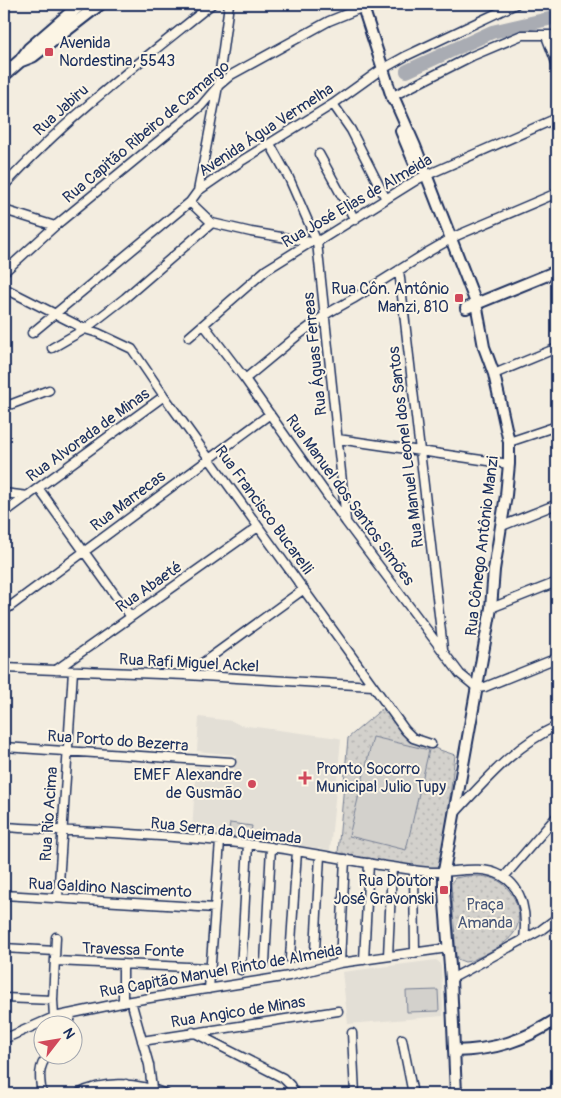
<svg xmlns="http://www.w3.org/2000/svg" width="561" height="1098" font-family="Pangolin,sans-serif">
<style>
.built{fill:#e3dfd6}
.park{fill:url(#park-dots);stroke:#778095}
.pitch{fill:#d3d1cc;stroke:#778095}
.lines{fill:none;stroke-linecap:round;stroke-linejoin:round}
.river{stroke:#a9acb3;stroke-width:14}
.minor-casing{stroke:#1b2f5e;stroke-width:11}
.tertiary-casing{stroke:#1b2f5e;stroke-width:14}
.secondary-casing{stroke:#1b2f5e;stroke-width:15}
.minor{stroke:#fcf5e5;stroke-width:8}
.tertiary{stroke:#fcf5e5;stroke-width:10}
.secondary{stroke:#fcf5e5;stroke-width:11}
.poi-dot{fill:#d1495b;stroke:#fcf5e5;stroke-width:2}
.labels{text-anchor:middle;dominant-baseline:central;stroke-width:4;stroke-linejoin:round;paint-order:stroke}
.poi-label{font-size:16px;fill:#1b2f5e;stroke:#fcf5e5;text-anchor:end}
.street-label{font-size:16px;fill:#1b2f5e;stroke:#fcf5e5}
.park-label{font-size:16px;fill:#49587a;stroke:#fcf5e5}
</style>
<defs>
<pattern id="park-dots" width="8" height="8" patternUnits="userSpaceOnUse" patternTransform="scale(1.25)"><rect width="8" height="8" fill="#d3d1cc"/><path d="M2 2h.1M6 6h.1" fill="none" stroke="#b5b4b2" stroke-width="1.8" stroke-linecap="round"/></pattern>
</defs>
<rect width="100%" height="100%" fill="#f3ede0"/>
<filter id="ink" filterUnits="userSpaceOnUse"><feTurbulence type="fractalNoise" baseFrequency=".02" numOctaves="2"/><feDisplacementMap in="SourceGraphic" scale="10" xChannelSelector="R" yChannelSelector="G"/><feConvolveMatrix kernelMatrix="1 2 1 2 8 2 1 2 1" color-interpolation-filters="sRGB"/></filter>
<g filter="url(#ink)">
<!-- built -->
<path class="built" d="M199,717L232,721L240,725L339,738L341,740L330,850L192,832L196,767L234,771L236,755L197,751Z
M436,960L439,962L441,967L443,1016L348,1024L342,972Z"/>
<!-- park -->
<path class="park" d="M383,708L407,739L455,755L442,863L433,870L338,853L348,738Z
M467,876C476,876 487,876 495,879C513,887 526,915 514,933C505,946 485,954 471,961L465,962L457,959L456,955L451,883L455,878Z"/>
<!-- pitch -->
<path class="pitch" d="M373,737L429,750L406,850L349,836Z
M230,823L252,826L250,838L228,836Z
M438,990L439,1011L407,1012L406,991Z"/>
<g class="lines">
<!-- river -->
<path class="river" d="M407,71L492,32L557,17"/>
<defs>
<path id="minor" d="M546,36L557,65
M393,96L472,56L522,35H557
M333,104L351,130L386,199
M270,144L289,178L317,242L346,520
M319,154L355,220
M4,186C66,118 140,62 212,4
M198,191L218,86L229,4
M190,202L212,223L251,232L311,242
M4,210L55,226
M399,270L443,649
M4,272L55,226L201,106L218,86L231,75L329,21L371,4
M4,288L85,329L98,333L132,349L164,396L405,730L413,738L431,744
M204,325L245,379L346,522L460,674L477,688L485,687L557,658
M32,333L190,202L198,191L243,160L333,104L379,71L406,56L516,4
M189,337L266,270L311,242H317L418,179L557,118
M52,348L85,329L125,298L212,223
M494,374L557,348
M245,379L297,336L328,313L353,299L428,252L456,236L557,193
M4,405L12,404L49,390
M338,439L509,464
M509,442L557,426
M39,489L131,617
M4,493L28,496
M4,513L164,396
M502,526L557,504
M491,608L557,582
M4,611L270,414
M4,668L186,675L373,686
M56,670L258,527
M186,675L304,589
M4,747L231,762
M455,813C486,780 515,745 557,726
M4,827C90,832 178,835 263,846C302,851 341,859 379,865C396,867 414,871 431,872C454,873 480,864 502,876C524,888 527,917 524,939
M414,870L415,953
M504,877L557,816
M4,895L215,908
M58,898L73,671
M4,948L55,951
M315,951L320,855
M388,956L392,867
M290,958L297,851
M364,960L369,863
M55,961L209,968
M265,963L271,847
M340,963L345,859
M123,964V1003
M241,970L248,844
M451,979L541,930L557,918
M209,989L220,841
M4,998L53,1000
M131,1001L149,1065L152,1088
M54,1017L53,1000L56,937
M69,1026L71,1014
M193,1032L283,1078L290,1085L295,1094
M352,1033L355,1094
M4,1039L54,1017L131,1001L289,976L340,963L448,948
M402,1039L413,1094
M142,1041L338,1011
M42,1094C40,1081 37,1066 48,1056
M78,1094C105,1079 139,1083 166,1094
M122,1094L126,1084
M549,1094L557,1087"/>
<path id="tertiary" d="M362,4L393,100
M393,96L415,146L476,303L484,347L494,374L509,442V464L506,495L494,570L491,608L444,871V890L451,979L456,1094
M401,131L414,162
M466,308L557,271
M454,1051C495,1050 523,1041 557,1019"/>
<path id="secondary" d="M20,61L33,56L100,4
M4,75L20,61L29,49L81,4"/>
</defs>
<!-- minor casing -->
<use href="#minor" class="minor-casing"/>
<!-- tertiary casing -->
<use href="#tertiary" class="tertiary-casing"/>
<!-- secondary casing -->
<use href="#secondary" class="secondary-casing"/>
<!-- minor -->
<use href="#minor" class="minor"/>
<!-- tertiary -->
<use href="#tertiary" class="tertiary"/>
<!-- secondary -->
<use href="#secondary" class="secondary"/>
</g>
</g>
<!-- markers -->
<g class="poi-dot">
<rect x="44" y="47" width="10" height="10" rx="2.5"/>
<rect x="454" y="293" width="10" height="10" rx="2.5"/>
<path d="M302.5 770.5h5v5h5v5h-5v5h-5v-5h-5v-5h5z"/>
<circle cx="252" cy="784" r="5"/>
<rect x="439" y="885" width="10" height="10" rx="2.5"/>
</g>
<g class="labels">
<!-- poi labels -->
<g class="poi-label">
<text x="59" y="43" text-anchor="start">Avenida<tspan x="59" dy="18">Nordestina, 5543</tspan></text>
<text x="449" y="289">Rua Côn. Antônio<tspan x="449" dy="18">Manzi, 810</tspan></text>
<text x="316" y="769" text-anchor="start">Pronto Socorro<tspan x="316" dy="18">Municipal Julio Tupy</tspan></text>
<text x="242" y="775">EMEF Alexandre<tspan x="242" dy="18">de Gusmão</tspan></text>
<text x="434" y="881">Rua Doutor<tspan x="434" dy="18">José Gravonski</tspan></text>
</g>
<!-- street labels -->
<g class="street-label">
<text transform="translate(61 110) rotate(-42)">Rua Jabiru</text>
<text transform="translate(266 130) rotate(-33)">Avenida Água Vermelha</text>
<text transform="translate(146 132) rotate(-40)">Rua Capitão Ribeiro de Camargo</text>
<text transform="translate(357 201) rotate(-30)">Rua José Elias de Almeida</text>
<text transform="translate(315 354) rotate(-96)">Rua Águas Ferreas</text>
<text transform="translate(88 435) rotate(-36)">Rua Alvorada de Minas</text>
<text transform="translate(406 447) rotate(-97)">Rua Manuel Leonel dos Santos</text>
<text transform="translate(350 500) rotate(54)">Rua Manuel dos Santos Simões</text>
<text transform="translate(128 501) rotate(-37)">Rua Marrecas</text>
<text transform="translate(264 510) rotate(54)">Rua Francisco Bucarelli</text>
<text transform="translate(482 546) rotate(-83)">Rua Cônego Antônio Manzi</text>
<text transform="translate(149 587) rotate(-35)">Rua Abaeté</text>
<text transform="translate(189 663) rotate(3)">Rua Rafi Miguel Ackel</text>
<text transform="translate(118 741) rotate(4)">Rua Porto do Bezerra</text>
<text transform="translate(49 814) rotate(-86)">Rua Rio Acima</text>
<text transform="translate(226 831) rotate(6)">Rua Serra da Queimada</text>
<text transform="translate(110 888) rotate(3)">Rua Galdino Nascimento</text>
<text transform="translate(133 950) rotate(2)">Travessa Fonte</text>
<text transform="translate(221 971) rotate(-10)">Rua Capitão Manuel Pinto de Almeida</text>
<text transform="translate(238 1012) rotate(-9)">Rua Angico de Minas</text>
</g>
<!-- park labels -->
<g class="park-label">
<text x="485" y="905">Praça<tspan x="485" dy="18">Amanda</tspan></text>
</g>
</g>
<!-- margin -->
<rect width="561" height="1098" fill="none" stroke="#fcf5e5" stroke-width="20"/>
<rect x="10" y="10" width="541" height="1078" fill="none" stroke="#1b2f5e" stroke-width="2" filter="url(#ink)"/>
<!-- north arrow -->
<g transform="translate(58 1040) rotate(59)"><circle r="24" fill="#fcf5e5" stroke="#a2a6af"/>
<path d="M0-4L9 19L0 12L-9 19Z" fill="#d1495b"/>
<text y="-8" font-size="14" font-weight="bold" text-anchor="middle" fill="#1b2f5e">N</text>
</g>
</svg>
